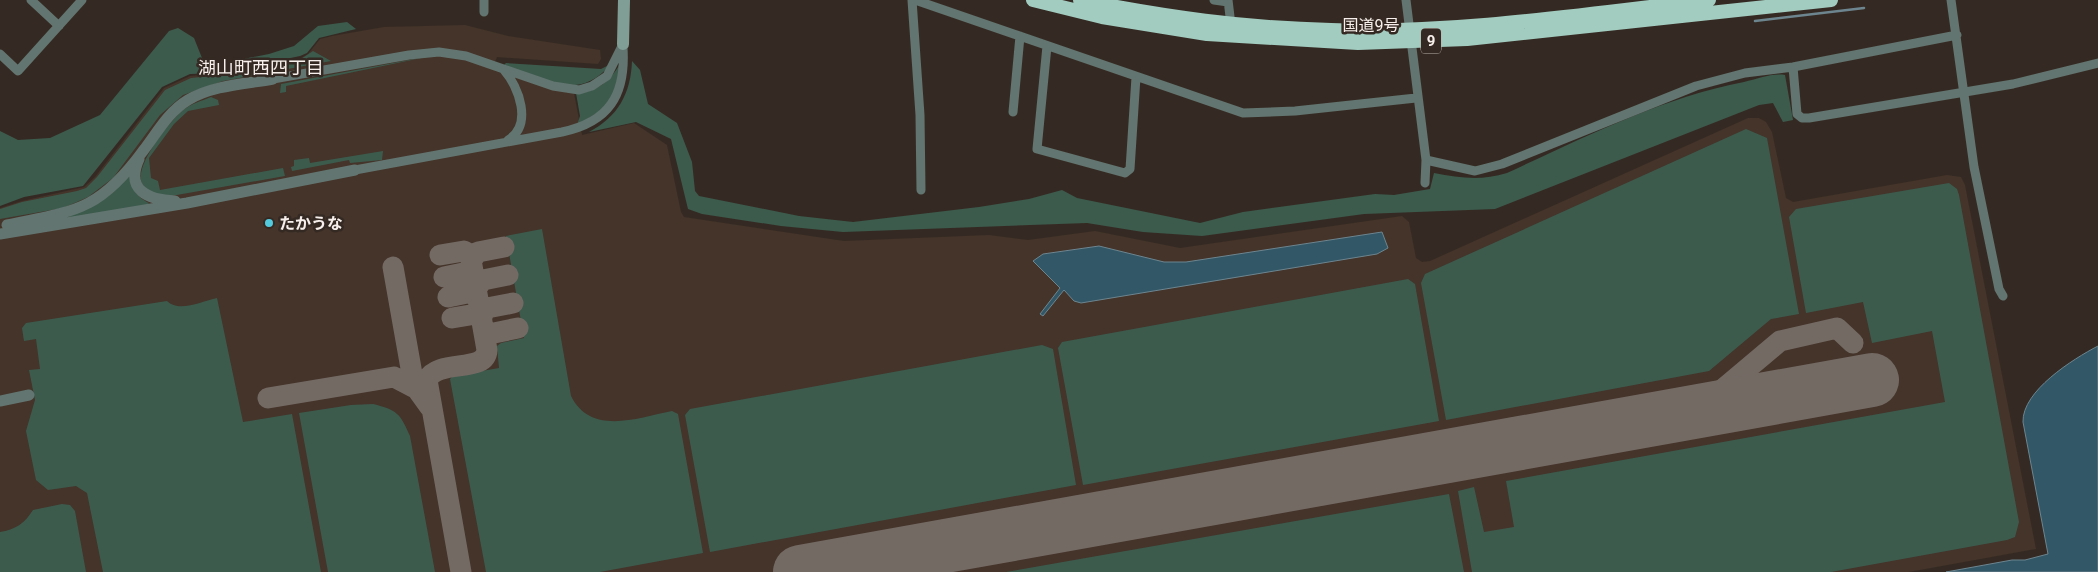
<svg xmlns="http://www.w3.org/2000/svg" width="2098" height="572" font-family="Roboto,'Noto Sans JP',sans-serif">
<style>
.built{fill:#44342a}
.green{fill:#3c5b4d}
.water{fill:#325767;stroke:#6d858f}
.lines{fill:none;stroke-linecap:round;stroke-linejoin:round}
.stream{stroke:#6d858f;stroke-width:2.5}
.taxiway{stroke:#746a64;stroke-width:21}
.runway{stroke:#746a64;stroke-width:54}
.minor{stroke:#637570;stroke-width:9}
.tertiary{stroke:#637570;stroke-width:11}
.secondary{stroke:#819e96;stroke-width:12}
.trunk{stroke:#a2ccc0;stroke-width:14}
.poi-dot{fill:#54cade;stroke:#352a23;stroke-width:2}
.labels{text-anchor:middle;dominant-baseline:central;stroke-width:5;stroke-linejoin:round;paint-order:stroke}
.shield{fill:#352a23;stroke:#bdb4af;stroke-width:1}
.shield-label{font-size:15px;font-weight:bold;fill:#f7efeb}
.street-label{font-size:16px;fill:#f7efeb;stroke:#352a23}
.poi-label{font-size:16px;font-weight:bold;fill:#f7efeb;stroke:#352a23;text-anchor:start}
.neighbourhood-label{font-size:18px;fill:#f7efeb;stroke:#352a23}
</style>
<rect width="100%" height="100%" fill="#352a23"/>
<!-- built -->
<path class="built" d="M465,25L508,36L600,50L601,59L598,64L497,57L495,62L574,93L582,135L634,123L667,145L681,212L684,217L844,241L989,235L1028,240L1095,231L1180,248L1402,216L1409,222L1416,258L1422,262L1430,261L1748,118H1759L1766,122L1772,132L1786,198L1793,202L1947,175L1961,177L1965,185L2036,549L1909,572H0V208L22,201L84,187L95,177L164,88L190,76L241,71L301,58L308,54L320,39L332,36L384,27Z"/>
<!-- green -->
<path class="green" d="M347,22L356,29L319,38L307,53L300,56L217,73L190,74L162,87L83,186L24,197L0,206V131L18,140L50,138L100,115L169,31L178,28L194,38L202,58L212,65L269,54L294,46L318,26Z
M313,51L331,61L223,81L183,95L160,115L113,178L88,197L63,208L0,219V209L22,202L77,191L86,188L97,177L165,90L191,78L241,73L301,59Z
M436,55L286,86V92L280,93L281,84Z
M632,61L640,70L648,104L677,123L692,162L695,191L699,196L799,216L853,222L979,207L1029,199L1062,190L1077,198L1200,223L1243,212L1375,194L1394,195L1430,189L1434,173C1460,178 1481,181 1507,173C1583,138 1661,98 1744,82C1758,79 1771,73 1785,75L1793,120L1783,122L1773,103L1759,105L1495,209L1364,214L1202,236L1143,232L1087,223L843,232L781,226L702,214L688,209L671,139L636,122L589,132C618,117 631,93 632,61Z
M506,63L601,69L611,64C578,103 545,79 504,65Z
M620,63C616,101 610,106 577,125L580,116L576,93C596,93 612,80 620,63Z
M211,97L218,100L219,105L188,111L174,124L149,158L151,178L158,181L160,190L283,168L285,176L171,196C160,195 150,195 143,185C131,169 170,121 183,110C191,104 201,101 211,97Z
M1746,129L1767,138L1799,314L1771,319L1709,371L1446,420L1421,283L1425,274Z
M383,151L382,160L350,163L349,160L292,171L291,167L294,166V160L309,158L310,163Z
M129,173C132,188 135,196 149,203L147,205L19,228L70,216Z
M1949,183L1957,189L1959,195L2019,522L2015,537L2007,540L1831,572H1472L1458,491L1474,487L1484,532L1514,527L1506,481L1945,402L1932,331L1872,343L1863,302L1806,313L1789,217L1796,209Z
M542,229L571,396C591,436 637,418 672,411L678,414L703,553L600,572H486L450,379L453,376L499,368L497,346L501,343L524,338L506,236Z
M1408,279L1415,284L1439,421L1083,485L1058,348L1062,342Z
M217,298L243,422L292,414L321,572H103L87,493L76,486L48,490L36,480L26,431L35,400L29,370L40,369L36,339L24,341L22,328L26,323L167,301C179,313 202,301 217,298Z
M1042,345L1053,349L1076,485L710,552L685,415L690,409Z
M373,404C397,410 400,413 410,436L435,572H328L299,413L351,405Z
M1449,494L1464,572H1006Z
M62,504L70,505L75,511L86,572H0V532C15,530 25,523 33,510Z"/>
<!-- water -->
<path class="water" d="M1382,232L1388,248L1377,254L1081,303L1074,301L1064,290L1043,316L1040,314L1060,288L1033,261L1043,254L1099,246L1164,262H1186Z
M2098,346V572H1946L2012,560H2025L2048,554L2023,422C2022,391 2073,359 2098,346Z"/>
<g class="lines">
<!-- stream -->
<path class="stream" d="M1755,21L1864,8"/>
<!-- taxiway -->
<path class="taxiway" d="M440,255L464,251L469,254L471,260
M393,267L412,374L421,393
M444,277L468,272L474,275
M476,288L483,280L508,275
M448,297L472,292L477,296
M481,316L487,308L513,303
M452,318L476,314L482,318
M485,338L489,334L518,328
M268,398L394,377L417,389L430,407
M1672,415L1704,405L1780,341L1837,328L1853,343
M461,572L427,380C438,358 486,374 487,350L471,260L478,252L504,247"/>
<!-- runway -->
<path class="runway" d="M800,572L1872,380"/>
<!-- minor -->
<path class="minor" d="M31,0L59,26
M912,0L920,115L921,190
M915,0L1243,113L1295,111L1416,98
M1214,0L1228,2
M1228,0L1231,25
M1406,0L1426,160L1425,183
M1951,0L1974,167L1999,289L2003,296
M484,12V0
M1047,46L1037,149L1125,173L1130,169L1136,77
M0,54L18,71L82,0
M1793,67L1797,114L1802,118H1809L2013,84L2098,63
M504,70C519,87 533,125 508,140
M273,79L409,55L439,52L466,56L553,86L579,90L592,86L607,76L623,44
M1013,112L1020,36
M1426,160L1475,171L1502,164L1696,86L1745,73L1793,67L1957,35
M355,170L562,132C609,122 626,95 623,48"/>
<!-- tertiary -->
<path class="tertiary" d="M139,159C125,190 148,200 175,201
M7,225C75,211 99,211 143,151C157,133 168,112 188,100C213,85 246,84 273,79
M0,234L187,203L355,170
M0,401L29,395"/>
<!-- secondary -->
<path class="secondary" d="M623,44L624,0"/>
<!-- trunk -->
<path class="trunk" d="M1033,0L1102,17L1207,34L1358,43L1467,39L1831,0
M1080,0C1166,17 1244,28 1331,30C1454,34 1587,14 1709,0"/>
</g>
<!-- markers -->
<circle class="poi-dot" cx="269" cy="223" r="5"/>
<g class="labels">
<!-- shield labels -->
<rect class="shield" x="1421" y="28.5" width="20" height="25" rx="4"/>
<g class="shield-label">
<text x="1431" y="41">9</text>
</g>
<!-- street labels -->
<g class="street-label">
<text x="1371" y="25">国道9号</text>
</g>
<!-- poi labels -->
<g class="poi-label">
<text x="279" y="223">たかうな</text>
</g>
<!-- neighbourhood labels -->
<g class="neighbourhood-label">
<text x="261" y="67">湖山町西四丁目</text>
</g>
</g>
</svg>
